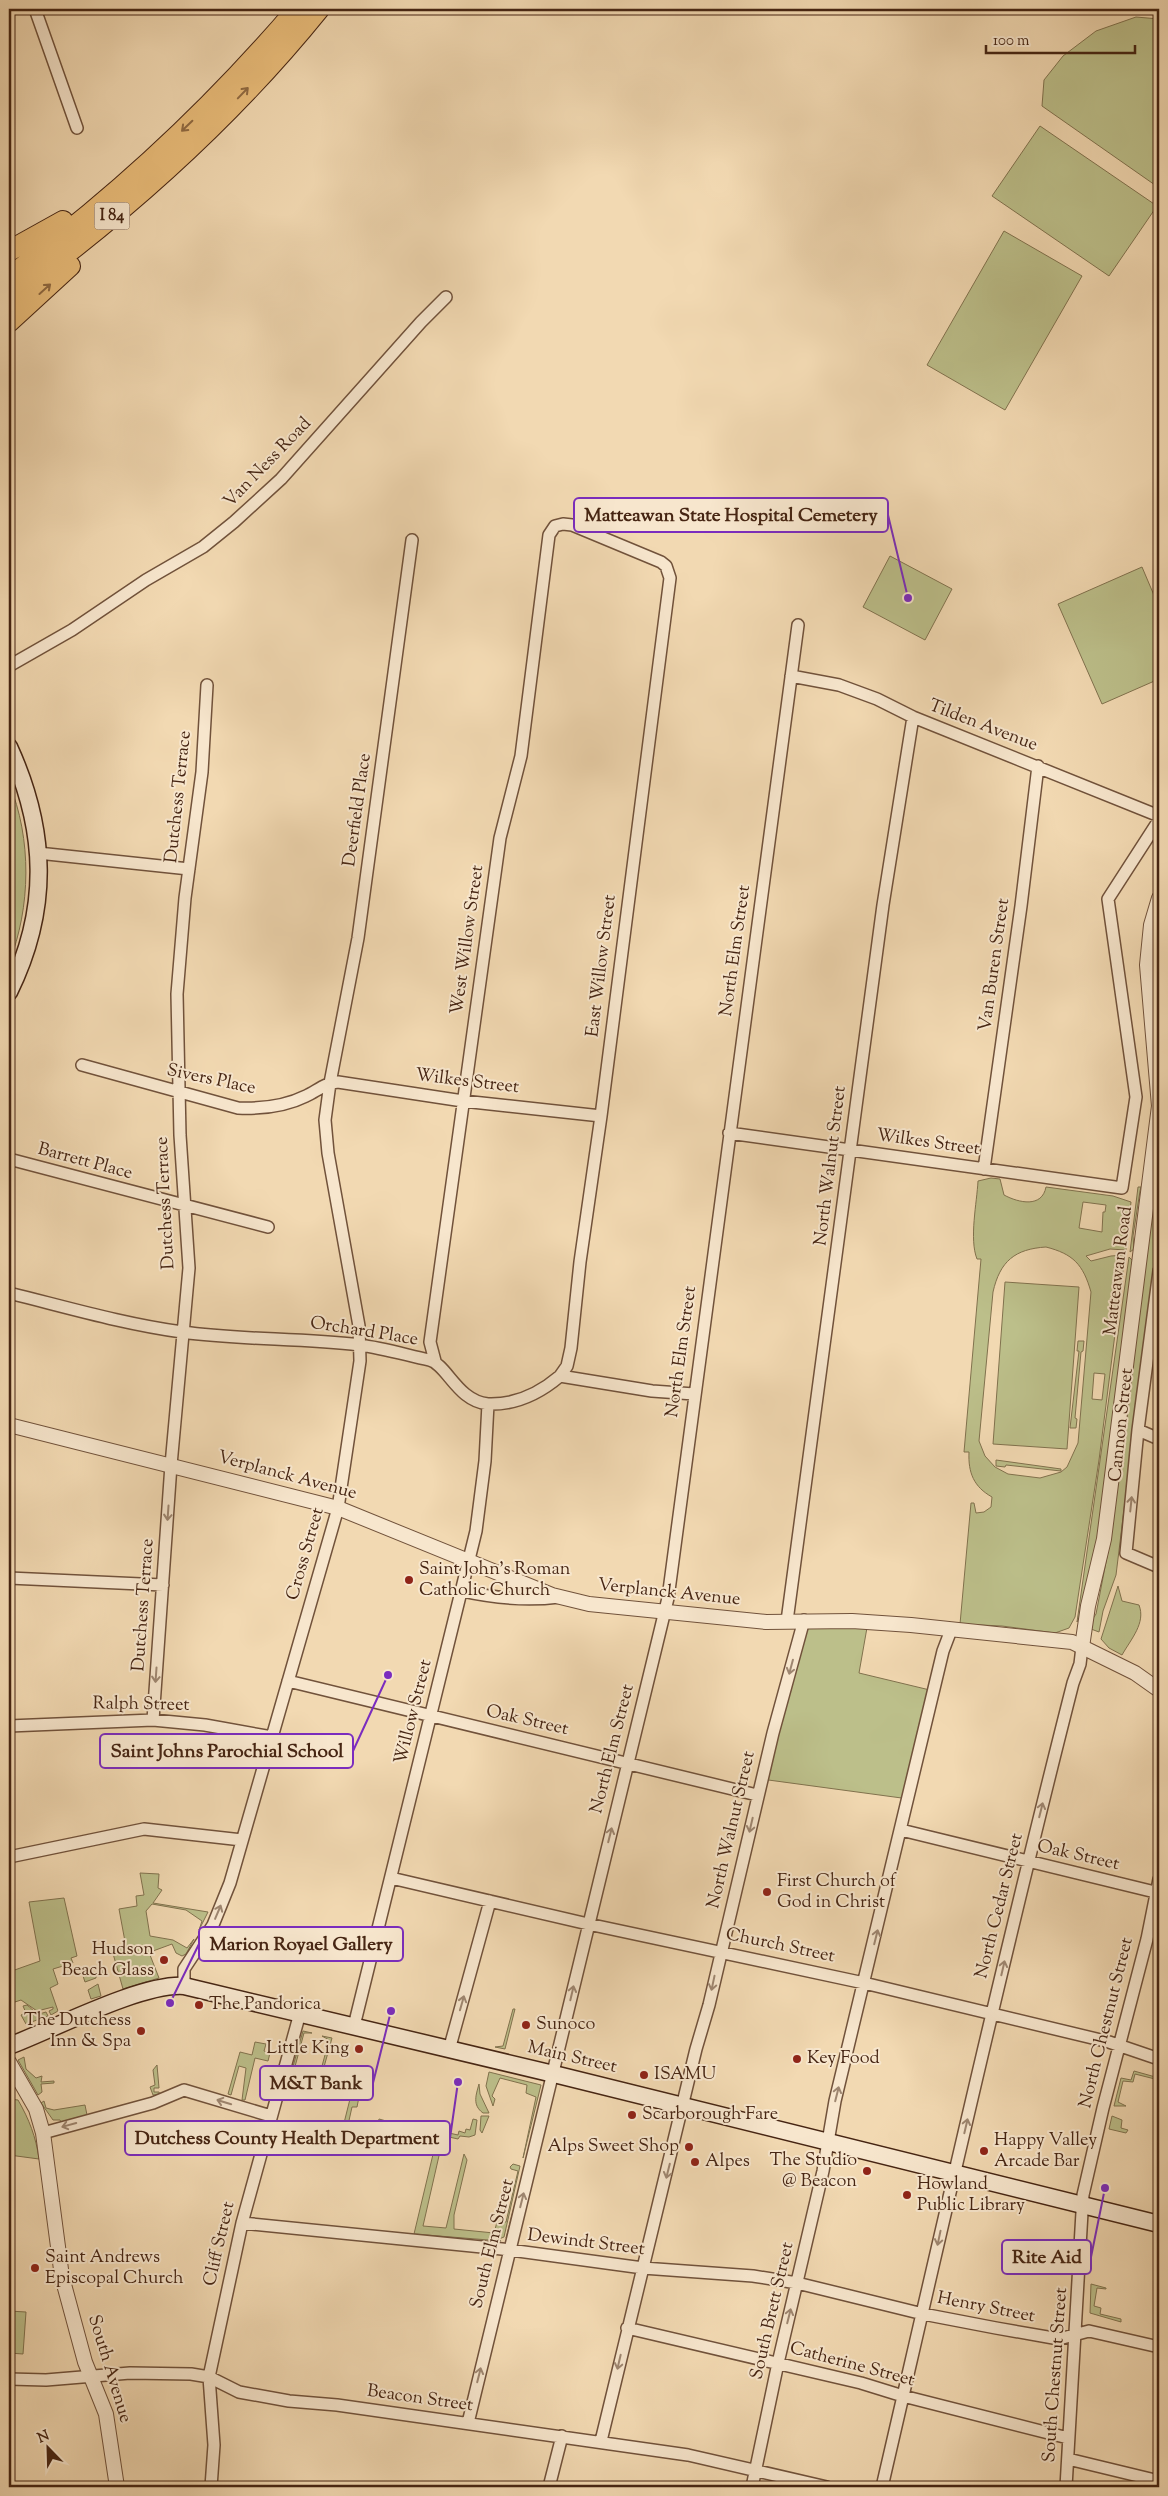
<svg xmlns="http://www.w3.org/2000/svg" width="1168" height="2496" font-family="'Sorts Mill Goudy',serif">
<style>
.green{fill:#bcbf8a;stroke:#81724e;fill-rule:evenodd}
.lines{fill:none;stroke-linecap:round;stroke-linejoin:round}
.minor-casing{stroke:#71523b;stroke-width:14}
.tertiary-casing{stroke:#71523b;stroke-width:16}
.secondary-casing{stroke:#462513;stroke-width:19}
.motorway-casing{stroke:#462513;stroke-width:22}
.minor{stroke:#f7e6cd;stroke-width:11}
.tertiary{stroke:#f7e6cd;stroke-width:14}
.secondary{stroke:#f7e6cd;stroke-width:16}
.motorway{stroke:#e9bc79;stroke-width:20}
.oneway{stroke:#8f6941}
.oneway2{stroke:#9e8670}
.poi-dot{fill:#8f2418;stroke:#f7e6cd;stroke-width:2}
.labels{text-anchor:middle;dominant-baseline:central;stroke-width:4;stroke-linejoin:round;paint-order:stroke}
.shield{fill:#f7e6cd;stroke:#7b5f4b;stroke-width:1}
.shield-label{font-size:16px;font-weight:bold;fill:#462513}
.street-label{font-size:18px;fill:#462513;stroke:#f7e6cd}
.poi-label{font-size:18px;fill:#462513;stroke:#f7e6cd;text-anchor:start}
.leader{fill:none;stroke:#7b2cbf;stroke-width:2}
.callout-dot{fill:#7b2cbf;stroke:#f7e6cd;stroke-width:2}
.callout{fill:#f7e6cd;stroke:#7b2cbf;stroke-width:2}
.callout-label{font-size:19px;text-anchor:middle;font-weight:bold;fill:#462513}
</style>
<rect width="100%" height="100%" fill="#f2d9b2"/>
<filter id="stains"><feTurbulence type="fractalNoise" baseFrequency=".004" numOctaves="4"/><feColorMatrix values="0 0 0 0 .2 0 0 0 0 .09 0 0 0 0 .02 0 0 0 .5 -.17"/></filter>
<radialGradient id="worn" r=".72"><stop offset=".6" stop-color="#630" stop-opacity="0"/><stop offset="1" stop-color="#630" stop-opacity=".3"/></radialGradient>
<!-- green -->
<path class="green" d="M1136,17L1159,19V184L1155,185L1042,106L1044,80L1063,56L1096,31Z
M1040,126L1157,206L1109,276L992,196Z
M1004,231L1082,276L1005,410L927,365Z
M890,556L952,589L925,640L863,607Z
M1142,567L1159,607V679L1102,704L1058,604Z
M9,783C32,839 31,907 9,963Z
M991,1178L1000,1179L1004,1195C1019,1203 1042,1208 1046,1187L1113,1196L1131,1202L1126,1250L1110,1249L1086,1256L1091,1261L1111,1256L1125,1255L1099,1460L1075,1617L1069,1628L1055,1633L1002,1626L960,1624L971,1503H974L976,1513L984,1512L991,1507L992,1497C974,1487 968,1473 969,1452H964L981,1259H977C969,1239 977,1202 978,1181ZM1083,1202L1106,1205L1105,1212H1103L1102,1232L1079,1228ZM1046,1247C1073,1254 1083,1264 1091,1292L1078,1443L1067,1467L1061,1472L1040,1478L1008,1474L995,1467L985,1456L979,1441L993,1292C1000,1261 1015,1249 1046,1247ZM1094,1373L1105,1374L1102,1400L1092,1399Z
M1138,1187H1141L1140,1191L1133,1236L1134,1249L1130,1252Z
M1159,1202V1224L1116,1575L1103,1611L1099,1632L1091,1629L1092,1620L1096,1614L1111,1536L1153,1206Z
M1129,1257L1133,1261L1099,1538L1081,1615L1077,1622Z
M1005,1282L1079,1287L1067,1449L993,1444Z
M1078,1341H1084L1083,1351L1081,1352L1075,1418L1077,1419L1076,1428H1070L1079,1351H1077Z
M996,1460L1061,1469V1471L1006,1465L1005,1467L996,1466Z
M1118,1586L1122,1601L1139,1605C1146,1623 1131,1639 1122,1655L1109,1648L1101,1639Z
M804,1620L868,1622L859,1673L934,1691L909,1799L761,1779Z
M140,1873L159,1874L158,1888L162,1890L153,1903L208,1912L199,1930L202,1921L186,1910L152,1904L146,1911L150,1936L173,1940L187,1948L194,1939L186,1954L182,1956L176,1953L172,1944L153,1951L150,1955L159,1978L123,1989L112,1950L126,1947L119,1909L137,1906L136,1896L144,1895Z
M64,1898L77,1956L71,1958L73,1963L53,1969L58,1984L50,1988L58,2011L51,2015L49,2011L53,2009V2007L37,2011L21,2000L15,2002L11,1993L9,1994V1972L40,1961L29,1902Z
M106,1970L107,1972L96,1974V1978L85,1982L83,1976Z
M98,1984L101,1996L91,1999L88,1990Z
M27,2005C34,2010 35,2016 46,2012L48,2016L26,2024L21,2015L26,2013L23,2006Z
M513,2009H515L505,2049L495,2047L503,2046Z
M303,2031L312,2033H304L293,2074L318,2081L329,2040L322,2036L332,2038L319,2085L290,2077Z
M255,2042L266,2044L264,2051L270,2053L268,2061L255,2058L245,2100H242L246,2068L239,2066L231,2095L228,2094L240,2052L252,2055Z
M24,2057L26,2069L36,2078L42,2076L41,2082L54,2081V2083L41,2084L42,2092L38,2095L18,2060Z
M157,2065L159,2088H154V2092H159L160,2095H153L150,2087L155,2085L153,2070Z
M1134,2071L1159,2078V2080L1135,2074L1133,2082L1123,2081L1118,2102L1126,2106H1114L1121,2078L1131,2080Z
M489,2072L541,2085L523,2158L536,2097L526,2093L527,2085L500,2078L492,2096L495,2099L493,2106L486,2086Z
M356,2075L363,2077L357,2107H352L348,2125L376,2130L379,2119L390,2122L387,2138L342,2131Z
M479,2084L480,2094L489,2113H483C472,2105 476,2095 479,2084Z
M9,2099L18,2100C29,2119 36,2137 39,2159L9,2155Z
M44,2101L46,2108L54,2110L85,2105L87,2115L61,2122L60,2120H53L41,2103Z
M481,2116H489L482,2133L480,2130Z
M1112,2116L1122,2120L1121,2128L1128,2130L1126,2133L1109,2129Z
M473,2119L477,2120L475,2135L469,2137L460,2136L458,2139L449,2137V2133L458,2135L459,2131L465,2133L466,2129L470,2130Z
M435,2146L441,2147L423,2226L446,2228L464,2154L467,2160L454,2215V2229L494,2233L497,2222H506L518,2171L511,2169L510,2167L513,2164L520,2166L504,2237L499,2239L501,2241L414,2234Z
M524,2169L507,2238H506Z
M1091,2284L1106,2288V2289L1097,2288L1094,2306L1101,2308L1100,2314L1121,2319V2322L1090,2313Z
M9,2311L26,2312L23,2354L9,2353Z"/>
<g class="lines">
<defs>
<path id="minor" d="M35,9L77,128
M9,666L72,630L146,580L203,547L234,522L281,479L421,322L446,297
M791,676L839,685L877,699L913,717L1159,816
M38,853L189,869
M82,1065L238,1108C262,1109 284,1107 306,1096C317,1091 325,1083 338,1082L463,1101L601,1116
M729,1133L1122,1188L1136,1097L1108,899L1159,820
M9,1159L268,1227
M984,1169L1021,906L1038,766
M1159,1271L1138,1430L1126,1553L1159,1567
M9,1293C66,1307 123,1324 182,1332C240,1340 300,1338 359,1345C383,1348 406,1355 429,1360C447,1364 457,1401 488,1404C515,1405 540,1393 560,1376L652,1391L694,1394
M435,1361L430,1342L500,838L521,756L549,535L555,526L563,524L572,525L661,562L666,566L670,578L601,1116L580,1262L571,1348L567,1366L560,1376
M1138,1430L1159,1439
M9,1578L163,1585
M462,1591C494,1598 527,1601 559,1597
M787,1621L883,905L913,717
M288,1681L757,1795
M153,1720L171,1465L189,1268L180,1135L177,994L185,898L202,772L207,685
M9,1726L153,1720L205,1725L272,1737
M901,1830L1159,1893
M9,1857L144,1829L242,1840
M391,1878L588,1924L864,1983L1109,2042L1159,2059
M184,1986V1969L213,1925L230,1883L338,1508L360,1361L359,1326L328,1153L325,1120L330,1083L358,938L412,540
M354,2026L476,1531L485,1461L488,1404
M449,2050L490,1901
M43,2133L153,2103L184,2090L271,2116
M242,2223L502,2249L643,2268L753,2276L797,2283L923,2314L996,2328L1059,2339L1089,2331L1159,2347
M627,2328L861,2383L903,2396L1068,2438
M9,2379L46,2380L130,2373L191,2374L209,2377L239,2392L289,2401L337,2405L688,2455L827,2487
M468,2423L668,1598L798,625
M601,2441L696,2049L709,2005L773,1733L804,1620
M1068,2459L1159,2481
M211,2487L214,2445L209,2377L242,2223L300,2013
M549,2487L562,2436
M752,2487L778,2363L823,2171L835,2101L943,1651L951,1630
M882,2487C944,2219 1005,1950 1073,1683L1080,1664L1082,1647
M1066,2487L1083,2195L1103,2108L1147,1939L1159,1879"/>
<path id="tertiary" d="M9,1425L338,1508L552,1595L589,1604L766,1622L852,1621L911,1625L1072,1642L1135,1673L1159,1690
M1082,1647L1088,1606L1104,1539L1159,1106L1147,965L1151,925L1159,898
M9,2062L36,2109L43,2133L62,2277L85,2362L106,2414L117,2487"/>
<path id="secondary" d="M9,747C47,830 50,909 9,992
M9,2046C52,2030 141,1983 184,1986L562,2076L1159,2224"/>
<path id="motorway" d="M9,251L63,221
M9,277C115,199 212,109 297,9
M9,297C122,215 231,118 319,9
M9,322L70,266"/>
</defs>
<!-- minor casing -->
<use href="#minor" class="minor-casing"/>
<!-- tertiary casing -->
<use href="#tertiary" class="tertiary-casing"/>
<!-- secondary casing -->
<use href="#secondary" class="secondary-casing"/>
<!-- motorway casing -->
<use href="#motorway" class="motorway-casing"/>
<!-- minor -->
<use href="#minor" class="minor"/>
<!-- tertiary -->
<use href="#tertiary" class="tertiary"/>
<!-- secondary -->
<use href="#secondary" class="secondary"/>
<!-- motorway -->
<use href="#motorway" class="motorway"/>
</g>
<!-- one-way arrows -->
<defs><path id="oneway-shaft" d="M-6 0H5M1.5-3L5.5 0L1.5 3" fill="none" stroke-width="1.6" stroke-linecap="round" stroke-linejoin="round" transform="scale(1.25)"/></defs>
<g class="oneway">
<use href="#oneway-shaft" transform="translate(243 93) rotate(-46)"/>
<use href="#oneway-shaft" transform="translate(187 126) rotate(136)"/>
<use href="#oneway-shaft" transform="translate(45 289) rotate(-42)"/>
</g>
<g class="oneway2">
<use href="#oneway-shaft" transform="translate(1131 1504) rotate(-84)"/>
<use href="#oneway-shaft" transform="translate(168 1513) rotate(94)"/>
<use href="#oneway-shaft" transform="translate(791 1667) rotate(105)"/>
<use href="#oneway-shaft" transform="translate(156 1675) rotate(94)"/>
<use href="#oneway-shaft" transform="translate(1041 1810) rotate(-76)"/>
<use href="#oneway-shaft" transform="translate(751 1825) rotate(103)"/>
<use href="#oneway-shaft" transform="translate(610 1835) rotate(-76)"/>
<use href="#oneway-shaft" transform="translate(218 1912) rotate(-67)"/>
<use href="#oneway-shaft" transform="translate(876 1937) rotate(-76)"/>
<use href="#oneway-shaft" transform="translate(1003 1968) rotate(-77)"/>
<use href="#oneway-shaft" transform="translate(713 1983) rotate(102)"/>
<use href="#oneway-shaft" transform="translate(572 1993) rotate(-77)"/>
<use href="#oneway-shaft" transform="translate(462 2003) rotate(-74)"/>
<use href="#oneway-shaft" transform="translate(837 2094) rotate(-76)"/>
<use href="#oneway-shaft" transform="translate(224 2102) rotate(-163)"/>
<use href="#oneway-shaft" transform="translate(69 2125) rotate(165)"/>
<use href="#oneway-shaft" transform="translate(966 2126) rotate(-77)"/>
<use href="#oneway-shaft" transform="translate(668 2171) rotate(104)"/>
<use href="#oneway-shaft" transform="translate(522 2200) rotate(-76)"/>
<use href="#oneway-shaft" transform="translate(939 2238) rotate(102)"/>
<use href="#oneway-shaft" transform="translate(789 2316) rotate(-76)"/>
<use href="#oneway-shaft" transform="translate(619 2362) rotate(103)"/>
<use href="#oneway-shaft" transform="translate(479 2375) rotate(-76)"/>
</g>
<!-- markers -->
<g class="poi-dot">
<circle cx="409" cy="1580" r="5"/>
<circle cx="767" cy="1892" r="5"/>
<circle cx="164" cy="1960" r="5"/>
<circle cx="199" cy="2005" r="5"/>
<circle cx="526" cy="2025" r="5"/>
<circle cx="141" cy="2031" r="5"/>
<circle cx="359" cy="2049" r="5"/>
<circle cx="797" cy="2059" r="5"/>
<circle cx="644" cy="2075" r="5"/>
<circle cx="632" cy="2115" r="5"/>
<circle cx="689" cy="2147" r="5"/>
<circle cx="984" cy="2151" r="5"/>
<circle cx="695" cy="2162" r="5"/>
<circle cx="867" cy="2171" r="5"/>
<circle cx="907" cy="2195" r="5"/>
<circle cx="35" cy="2268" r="5"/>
</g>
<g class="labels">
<!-- shield labels -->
<rect class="shield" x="94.5" y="202.5" width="35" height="27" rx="4"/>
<g class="shield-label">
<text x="112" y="216">I 84</text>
</g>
<!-- street labels -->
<g class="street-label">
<text transform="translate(268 463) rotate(-46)">Van Ness Road</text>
<text transform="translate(983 726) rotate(21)">Tilden Avenue</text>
<text transform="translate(179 797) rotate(-84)">Dutchess Terrace</text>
<text transform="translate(358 810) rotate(-82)">Deerfield Place</text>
<text transform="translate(468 940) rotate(-82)">West Willow Street</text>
<text transform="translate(736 951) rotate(-82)">North Elm Street</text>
<text transform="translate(995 965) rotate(-82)">Van Buren Street</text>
<text transform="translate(602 966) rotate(-83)">East Willow Street</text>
<text transform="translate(211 1080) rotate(12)">Sivers Place</text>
<text transform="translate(467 1082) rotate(7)">Wilkes Street</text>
<text transform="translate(928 1143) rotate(8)">Wilkes Street</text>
<text transform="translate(85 1162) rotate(15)">Barrett Place</text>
<text transform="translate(831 1166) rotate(-83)">North Walnut Street</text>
<text transform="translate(166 1203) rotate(-93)">Dutchess Terrace</text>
<text transform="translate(1119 1271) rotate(-83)">Matteawan Road</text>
<text transform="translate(364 1332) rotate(9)">Orchard Place</text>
<text transform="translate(682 1352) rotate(-82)">North Elm Street</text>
<text transform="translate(1122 1425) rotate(-84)">Cannon Street</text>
<text transform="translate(287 1476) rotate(15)">Verplanck Avenue</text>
<text transform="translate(306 1554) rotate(-74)">Cross Street</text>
<text transform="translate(669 1593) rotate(6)">Verplanck Avenue</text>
<text transform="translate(144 1605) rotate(-86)">Dutchess Terrace</text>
<text transform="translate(141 1705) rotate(1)">Ralph Street</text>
<text transform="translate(414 1712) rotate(-76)">Willow Street</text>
<text transform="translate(527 1721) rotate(13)">Oak Street</text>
<text transform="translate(613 1749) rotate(-76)">North Elm Street</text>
<text transform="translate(732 1830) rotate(-77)">North Walnut Street</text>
<text transform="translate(1078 1856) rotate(13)">Oak Street</text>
<text transform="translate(1000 1906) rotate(-76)">North Cedar Street</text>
<text transform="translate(780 1946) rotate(12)">Church Street</text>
<text transform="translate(1107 2023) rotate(-76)">North Chestnut Street</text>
<text transform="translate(572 2058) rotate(13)">Main Street</text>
<text transform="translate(586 2243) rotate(7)">Dewindt Street</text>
<text transform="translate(220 2244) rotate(-77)">Cliff Street</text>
<text transform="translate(493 2244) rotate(-76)">South Elm Street</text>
<text transform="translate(986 2308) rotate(11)">Henry Street</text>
<text transform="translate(773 2311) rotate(-77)">South Brett Street</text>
<text transform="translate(852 2365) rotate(15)">Catherine Street</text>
<text transform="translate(109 2369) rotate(73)">South Avenue</text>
<text transform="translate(1056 2375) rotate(-86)">South Chestnut Street</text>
<text transform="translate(420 2399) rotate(8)">Beacon Street</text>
</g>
<!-- poi labels -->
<g class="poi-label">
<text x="419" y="1570">Saint John's Roman<tspan x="419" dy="21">Catholic Church</tspan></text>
<text x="777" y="1882">First Church of<tspan x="777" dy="21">God in Christ</tspan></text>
<text x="154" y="1950" text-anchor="end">Hudson<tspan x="154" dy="21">Beach Glass</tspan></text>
<text x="209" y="2005">The Pandorica</text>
<text x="131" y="2021" text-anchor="end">The Dutchess<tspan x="131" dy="21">Inn &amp; Spa</tspan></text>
<text x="536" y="2025">Sunoco</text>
<text x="349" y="2049" text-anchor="end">Little King</text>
<text x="807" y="2059">Key Food</text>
<text x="654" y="2075">ISAMU</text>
<text x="642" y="2115">Scarborough Fare</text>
<text x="994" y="2141">Happy Valley<tspan x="994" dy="21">Arcade Bar</tspan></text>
<text x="679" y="2147" text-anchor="end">Alps Sweet Shop</text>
<text x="857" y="2161" text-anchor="end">The Studio<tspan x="857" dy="21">@ Beacon</tspan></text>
<text x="705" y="2162">Alpes</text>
<text x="917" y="2185">Howland<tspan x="917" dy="21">Public Library</tspan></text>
<text x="45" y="2258">Saint Andrews<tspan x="45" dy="21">Episcopal Church</tspan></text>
</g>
</g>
<!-- callouts -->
<path class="leader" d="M908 598L888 515M388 1675L353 1751M170 2003L199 1944M391 2011L373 2083M458 2082L450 2138M1105 2188L1091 2257"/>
<g class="callout-dot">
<circle cx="908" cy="598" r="5"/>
<circle cx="388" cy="1675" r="5"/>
<circle cx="170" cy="2003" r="5"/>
<circle cx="391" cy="2011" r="5"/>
<circle cx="458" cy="2082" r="5"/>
<circle cx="1105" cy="2188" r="5"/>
</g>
<g class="callout">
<rect x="574" y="498" width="314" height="34" rx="5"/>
<rect x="100" y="1734" width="253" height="34" rx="5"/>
<rect x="199" y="1927" width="204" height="34" rx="5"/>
<rect x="260" y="2066" width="113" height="34" rx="5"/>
<rect x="125" y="2121" width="325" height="34" rx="5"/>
<rect x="1002" y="2240" width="89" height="34" rx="5"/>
</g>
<g class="callout-label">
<text x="731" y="521">Matteawan State Hospital Cemetery</text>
<text x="227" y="1757">Saint Johns Parochial School</text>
<text x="301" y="1950">Marion Royael Gallery</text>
<text x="316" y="2089">M&amp;T Bank</text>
<text x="287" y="2144">Dutchess County Health Department</text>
<text x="1047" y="2263">Rite Aid</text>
</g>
<!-- margin -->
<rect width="1168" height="2496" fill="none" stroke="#f2d9b2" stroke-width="30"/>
<rect x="10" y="10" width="1148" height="2476" fill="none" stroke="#462513" stroke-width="2.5"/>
<rect x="15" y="15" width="1138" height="2466" fill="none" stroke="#462513"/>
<!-- north arrow -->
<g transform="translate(48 2448) rotate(337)" stroke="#f7e6cd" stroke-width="4" paint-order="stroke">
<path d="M0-4L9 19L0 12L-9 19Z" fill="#462513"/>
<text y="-8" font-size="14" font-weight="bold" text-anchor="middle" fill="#462513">N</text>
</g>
<!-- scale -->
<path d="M986 45v8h149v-8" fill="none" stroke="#462513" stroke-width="2.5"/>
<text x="993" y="45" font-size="15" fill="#462513" stroke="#f7e6cd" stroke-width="4" paint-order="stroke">100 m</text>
<rect width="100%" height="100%" filter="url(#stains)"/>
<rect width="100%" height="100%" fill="url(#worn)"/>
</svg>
